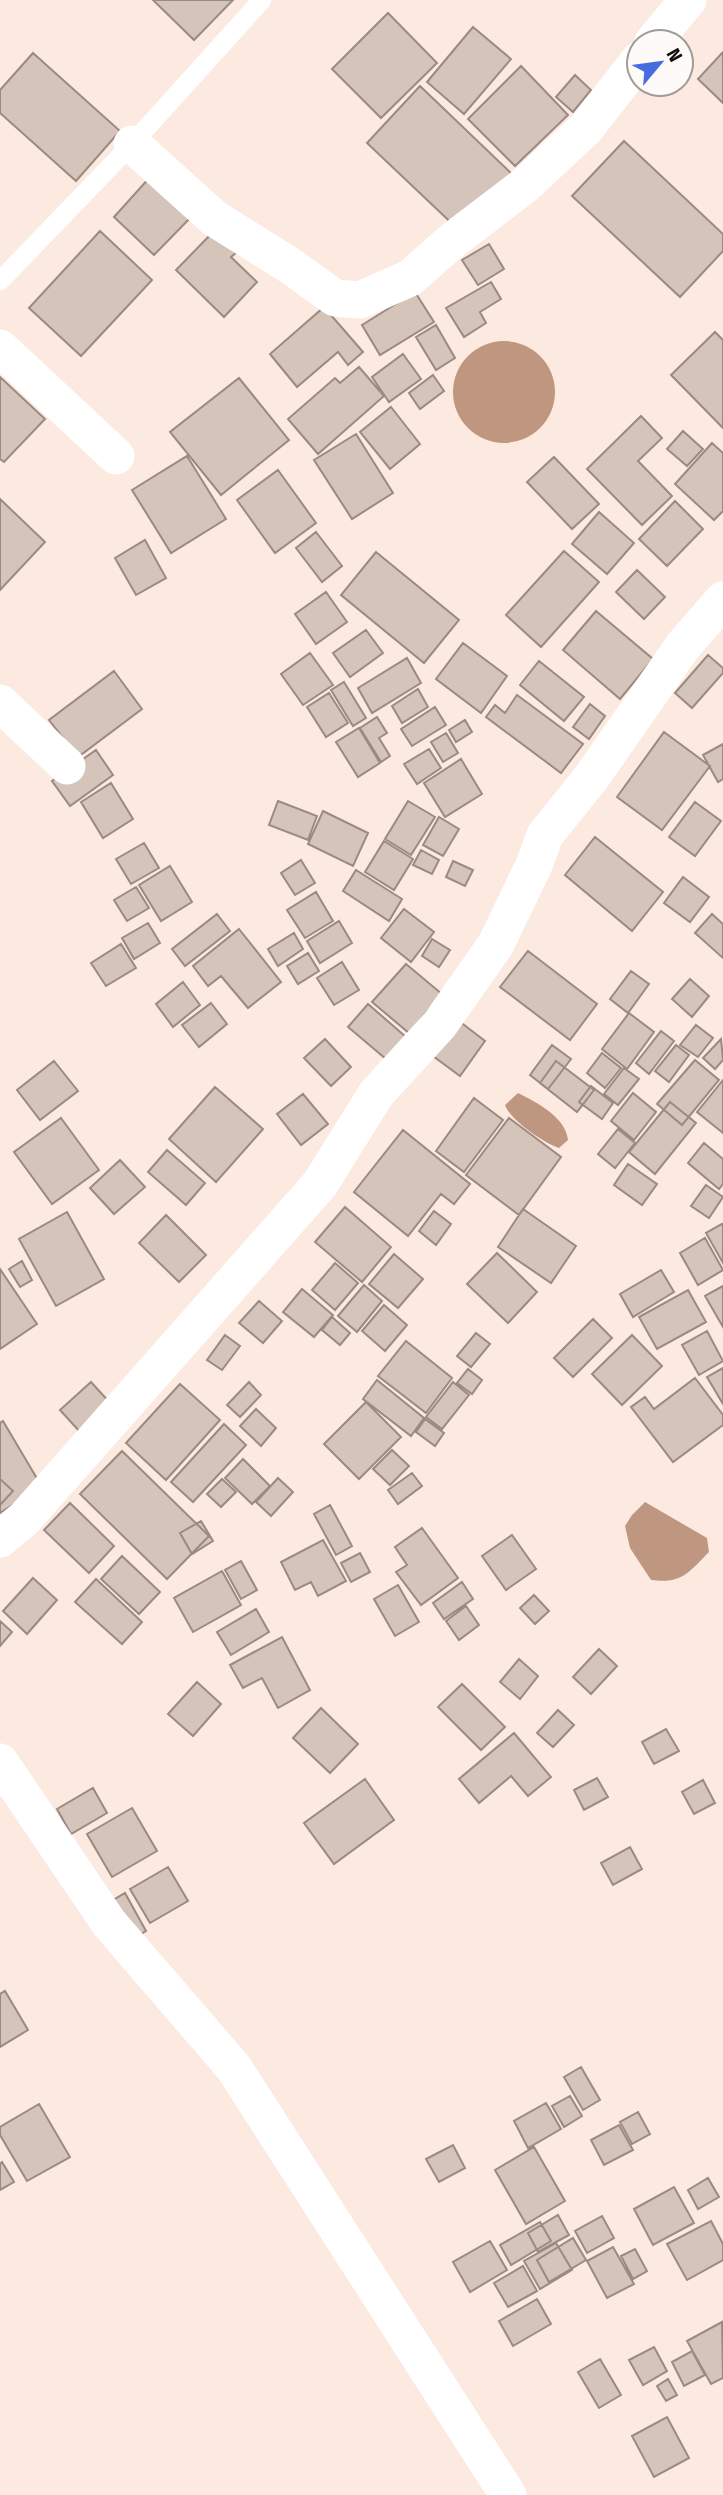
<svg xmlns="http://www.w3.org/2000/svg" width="723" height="2495" font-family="'Fira Sans Condensed',sans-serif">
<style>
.water{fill:#bf9781}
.building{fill:#d5c4ba;stroke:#9a8a81;stroke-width:2}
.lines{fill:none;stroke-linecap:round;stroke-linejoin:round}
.lane{stroke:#fff;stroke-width:19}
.street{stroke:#fff;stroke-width:37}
</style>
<rect width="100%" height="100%" fill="#fceae0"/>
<!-- water -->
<path class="water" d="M453 392a51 51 0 1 1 102 0a51 51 0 1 1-102 0Z
M518,1093C536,1102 566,1117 568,1140L559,1148C544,1143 510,1120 505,1105Z
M645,1502L707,1538L709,1552C688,1573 682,1584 651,1580L630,1548L625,1526L632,1515Z"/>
<!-- building -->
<path class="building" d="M153,0H233L194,40Z
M388,13L437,63L381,118L332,69Z
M473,27L511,59L464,114L427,82Z
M723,52V103L698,79Z
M33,53L120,131L76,181L0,113V90Z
M521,66L568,115L515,166L468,119Z
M575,75L591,90L573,112L556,97Z
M420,86L515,177L462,233L367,143Z
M624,141L723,234V251L680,297L572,196Z
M169,156L196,212L154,255L114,217Z
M215,230L237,252L231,257L257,282L224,317L176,270Z
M100,231L152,280L81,356L29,308Z
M489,244L504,269L478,285L462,260Z
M491,282L501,299L480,312L486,323L464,337L446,308Z
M415,292L434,322L380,355L362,325Z
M324,307L363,352L348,365L338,352L297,387L270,354Z
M436,325L455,358L436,370L416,337Z
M715,332L723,340V428L671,375Z
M403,354L421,379L389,402L372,377Z
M359,367L384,396L318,454L288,419L335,378L340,383Z
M433,375L444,391L420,409L409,393Z
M0,377L45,419L4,462L0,459Z
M239,378L289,440L221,495L170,432Z
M391,407L420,444L390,469L360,432Z
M641,416L662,438L638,461L672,496L642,525L587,469Z
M683,431L703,449L687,466L667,449Z
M356,434L393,493L352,519L314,460Z
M712,443L723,453V511L714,520L675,484Z
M187,456L226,519L171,553L132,490Z
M554,457L599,504L572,529L527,482Z
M278,470L316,523L275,553L237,500Z
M0,499L45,542L0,590Z
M675,501L703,529L667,566L639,539Z
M599,512L634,543L607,574L572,544Z
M316,532L342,566L322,582L296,548Z
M145,540L166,578L136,595L115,558Z
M564,551L599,582L541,647L506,615Z
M376,552L459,620L424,663L341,595Z
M637,570L665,597L644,619L616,592Z
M326,592L347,622L316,644L295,614Z
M596,611L653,659L620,699L563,650Z
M366,630L383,653L350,677L333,653Z
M463,643L507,676L481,713L436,679Z
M310,653L333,685L303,705L281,674Z
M708,655L723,668V673L692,708L675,693Z
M407,658L421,683L372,713L358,688Z
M539,661L584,697L564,721L520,685Z
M114,671L142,709L78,757L49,720Z
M344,682L366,718L353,726L331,690Z
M418,689L428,707L402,723L392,706Z
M329,693L348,723L326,737L307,707Z
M517,695L583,744L561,773L486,717L495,705L505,713Z
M590,704L605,716L589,739L573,727Z
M435,707L446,725L412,746L401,729Z
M377,717L387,733L379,738L390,756L381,762L360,728Z
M465,720L472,732L456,742L449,730Z
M359,728L380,763L358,777L336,742Z
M664,732L710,766L662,830L617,797Z
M446,733L458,753L443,762L431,742Z
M723,744V779L718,782L703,755Z
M429,749L441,768L417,784L404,764Z
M96,750L113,775L70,806L52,781Z
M461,759L482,794L445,817L424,783Z
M111,783L133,819L103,838L81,802Z
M278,801L317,816L308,840L269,825Z
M408,801L435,817L411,855L385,839Z
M695,802L721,821L695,856L669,837Z
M323,811L368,833L353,866L308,844Z
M439,817L459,829L443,856L423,845Z
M595,837L663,892L632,931L565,875Z
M384,841L413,859L394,890L365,872Z
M144,843L159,868L131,884L116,859Z
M421,850L439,860L432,874L413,865Z
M301,860L315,883L295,895L281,873Z
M453,861L473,870L465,886L446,877Z
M170,866L192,902L161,921L139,885Z
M356,870L402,899L389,921L343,891Z
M683,877L709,897L690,922L664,903Z
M136,887L149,908L127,921L114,900Z
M316,892L333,921L305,938L287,910Z
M404,909L434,932L411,962L381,938Z
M217,914L230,931L185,966L172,949Z
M712,914L723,924V958L695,933Z
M339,921L352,943L320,963L307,941Z
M148,923L160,943L134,959L122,938Z
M239,929L281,982L248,1008L221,976L208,986L193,966Z
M294,933L303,949L278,966L268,949Z
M432,939L450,950L439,967L422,956Z
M121,944L136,968L106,986L91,963Z
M528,951L597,1004L570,1040L500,987Z
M308,953L319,971L298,984L287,966Z
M342,962L359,990L334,1005L317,978Z
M406,964L442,994L409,1033L372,1002Z
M631,971L649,984L628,1013L610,999Z
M690,979L709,996L692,1017L672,999Z
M183,982L200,1005L173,1027L156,1004Z
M211,1003L227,1024L199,1047L182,1025Z
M368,1004L406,1037L386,1059L348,1027Z
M629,1013L654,1032L627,1069L602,1049Z
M459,1021L485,1041L460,1076L433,1056Z
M696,1025L713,1038L698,1057L680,1045Z
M661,1031L674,1041L649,1074L636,1063Z
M325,1039L351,1067L331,1086L304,1058Z
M721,1039L723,1060L715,1069L703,1058Z
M552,1045L571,1059L548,1089L530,1075Z
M676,1045L689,1055L669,1082L655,1071Z
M602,1053L621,1068L605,1088L587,1073Z
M695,1060L719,1080L682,1125L657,1104Z
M54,1061L78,1091L40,1120L17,1090Z
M556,1061L594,1090L577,1112L540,1083Z
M624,1068L639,1079L618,1105L604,1094Z
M723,1080V1133L697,1112Z
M591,1086L613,1103L602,1119L579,1102Z
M215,1087L263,1129L216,1182L169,1139Z
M633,1093L656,1112L634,1140L611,1121Z
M303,1094L328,1124L301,1145L277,1114Z
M474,1098L503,1120L464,1172L436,1151Z
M670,1102L696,1123L655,1174L629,1152Z
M61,1118L99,1170L52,1204L14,1152Z
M509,1118L561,1157L519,1215L466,1175Z
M618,1129L635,1143L615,1168L598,1154Z
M403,1130L470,1184L454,1204L441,1194L408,1236L354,1192Z
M704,1143L723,1159V1184L719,1189L688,1163Z
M167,1150L205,1183L186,1205L148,1172Z
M120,1160L145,1187L114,1214L90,1188Z
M628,1164L657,1184L642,1205L614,1185Z
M706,1185L723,1197L709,1218L691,1206Z
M345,1207L391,1247L362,1282L315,1242Z
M523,1209L576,1246L551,1283L498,1247Z
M434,1211L451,1224L436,1245L419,1231Z
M67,1212L104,1279L56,1306L19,1239Z
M166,1215L206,1255L179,1282L139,1243Z
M722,1224L723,1226V1263L706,1233Z
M705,1238L723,1270L698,1285L680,1253Z
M497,1253L537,1292L508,1323L467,1284Z
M394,1254L423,1279L398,1308L369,1284Z
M22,1261L32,1280L20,1287L9,1269Z
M335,1263L358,1283L335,1310L312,1290Z
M0,1269L37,1324L0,1349Z
M661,1270L674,1292L633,1317L620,1294Z
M364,1285L382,1301L357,1332L338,1316Z
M723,1286V1327L705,1296Z
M302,1289L333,1315L314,1337L283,1312Z
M688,1290L706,1322L657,1349L639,1317Z
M259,1301L282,1321L263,1343L239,1323Z
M384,1305L407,1325L385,1351L362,1331Z
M332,1317L350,1333L340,1345L322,1330Z
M593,1319L612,1338L573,1377L554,1358Z
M707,1331L723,1361L699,1375L682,1345Z
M476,1333L490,1344L471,1367L457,1356Z
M225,1335L240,1346L222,1370L207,1360Z
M632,1335L662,1366L622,1405L592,1374Z
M406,1341L452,1378L426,1413L378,1376Z
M723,1368V1404L707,1377Z
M468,1369L482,1380L472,1394L457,1383Z
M695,1378L723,1415V1425L673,1462L631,1407L645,1397L654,1409Z
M377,1380L424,1418L411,1436L363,1399Z
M91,1382L112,1405L81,1433L60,1410Z
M249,1382L261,1395L240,1417L227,1405Z
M453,1382L469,1395L442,1429L426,1417Z
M180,1384L220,1420L166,1480L126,1443Z
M366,1402L401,1437L359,1479L324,1444Z
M256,1409L276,1428L261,1446L240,1426Z
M425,1419L444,1433L435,1446L416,1432Z
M3,1421L42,1487L0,1513V1423Z
M224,1424L246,1445L193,1502L171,1482Z
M392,1450L409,1466L390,1485L373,1469Z
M122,1451L209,1536L167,1579L80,1494Z
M243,1459L270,1486L252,1504L225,1478Z
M412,1473L422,1486L398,1504L388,1490Z
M278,1478L293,1492L271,1516L256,1502Z
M0,1479L13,1491L0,1505Z
M222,1479L236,1492L221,1507L207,1494Z
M70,1503L114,1546L89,1573L44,1530Z
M330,1505L352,1546L336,1555L314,1514Z
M201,1521L213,1541L192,1554L180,1533Z
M422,1528L458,1578L421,1605L396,1572L407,1565L395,1547Z
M512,1535L536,1569L506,1590L482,1556Z
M323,1540L346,1581L318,1596L311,1582L295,1590L281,1562Z
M360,1553L370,1572L351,1582L341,1563Z
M122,1556L160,1592L139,1614L101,1579Z
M241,1561L257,1590L241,1599L225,1570Z
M222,1571L241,1605L193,1632L174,1598Z
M33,1578L57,1600L27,1634L3,1611Z
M96,1579L142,1622L122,1644L75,1602Z
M462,1582L473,1599L444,1619L433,1603Z
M398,1585L419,1622L395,1636L374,1599Z
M534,1595L549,1611L535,1624L520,1608Z
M466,1606L479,1625L459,1640L446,1621Z
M256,1609L269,1632L231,1655L217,1632Z
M0,1621L12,1632L0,1646Z
M282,1637L310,1690L278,1708L262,1678L243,1688L230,1665Z
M599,1649L617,1666L591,1694L573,1677Z
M519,1659L538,1676L520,1699L500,1682Z
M197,1682L221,1704L193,1736L168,1714Z
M462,1684L505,1727L481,1750L438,1707Z
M321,1708L358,1744L330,1773L293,1738Z
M558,1710L574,1725L553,1747L537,1733Z
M666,1729L679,1751L654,1764L642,1742Z
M514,1733L551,1777L528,1796L511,1776L479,1803L459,1779Z
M597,1778L608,1797L584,1810L574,1790Z
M365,1779L394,1820L334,1864L304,1823Z
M703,1780L715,1803L694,1814L682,1792Z
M93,1788L107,1813L71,1834L57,1809Z
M132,1808L157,1851L112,1877L87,1834Z
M630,1847L642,1869L613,1885L601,1863Z
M168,1867L188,1901L150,1923L130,1889Z
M125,1893L146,1931L130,1941L108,1903Z
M5,1991L28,2030L0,2047V1994Z
M581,2067L600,2100L583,2110L564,2077Z
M570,2096L582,2116L564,2127L552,2106Z
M546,2103L561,2129L528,2148L514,2121Z
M39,2104L70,2157L27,2181L0,2135V2127Z
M638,2112L650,2134L632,2144L620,2122Z
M619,2125L633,2150L604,2165L591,2140Z
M453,2145L465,2168L439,2182L426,2159Z
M534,2147L565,2201L526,2224L495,2170Z
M2,2162L14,2182L0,2190V2164Z
M708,2178L719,2197L698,2209L688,2190Z
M674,2187L694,2223L653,2245L634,2209Z
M558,2215L569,2235L538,2252L528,2233Z
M602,2216L614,2238L587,2253L575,2231Z
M711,2221L723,2244V2260L687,2280L667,2244Z
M540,2222L551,2241L511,2265L500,2245Z
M573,2238L586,2260L549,2282L537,2260Z
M490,2241L507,2270L470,2292L453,2262Z
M556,2243L572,2270L540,2289L524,2261Z
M613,2247L634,2284L607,2298L587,2261Z
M635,2249L647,2271L633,2279L621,2256Z
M523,2266L537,2291L508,2307L494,2283Z
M537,2299L551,2324L513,2346L499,2321Z
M722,2322L723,2378L711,2384L687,2341Z
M654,2347L667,2371L643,2385L629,2360Z
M692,2351L705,2375L684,2386L672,2362Z
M600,2359L621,2395L599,2408L578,2372Z
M668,2379L677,2395L666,2401L657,2386Z
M667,2417L689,2458L654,2477L632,2436Z"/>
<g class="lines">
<!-- lane -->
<path class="lane" d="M0,281L132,144L262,0"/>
<!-- street -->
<path class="street" d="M653,42L688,0
M132,144L214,218L289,265L335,298L360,300L410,278L453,240L525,185L586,128L639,60
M0,348L116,456
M0,703L67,766
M0,1539L25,1518L320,1184L376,1094L440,1024L496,944L534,865L545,835L591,778L683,646L723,600
M0,1762L109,1923L234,2068L508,2495"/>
</g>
<!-- north arrow -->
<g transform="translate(660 63) rotate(61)"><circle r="33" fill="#fefaf8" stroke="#a09b99" stroke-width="2"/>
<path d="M0-5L12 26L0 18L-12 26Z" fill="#466de0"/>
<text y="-10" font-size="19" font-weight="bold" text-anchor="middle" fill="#120d0a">N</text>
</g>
</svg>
